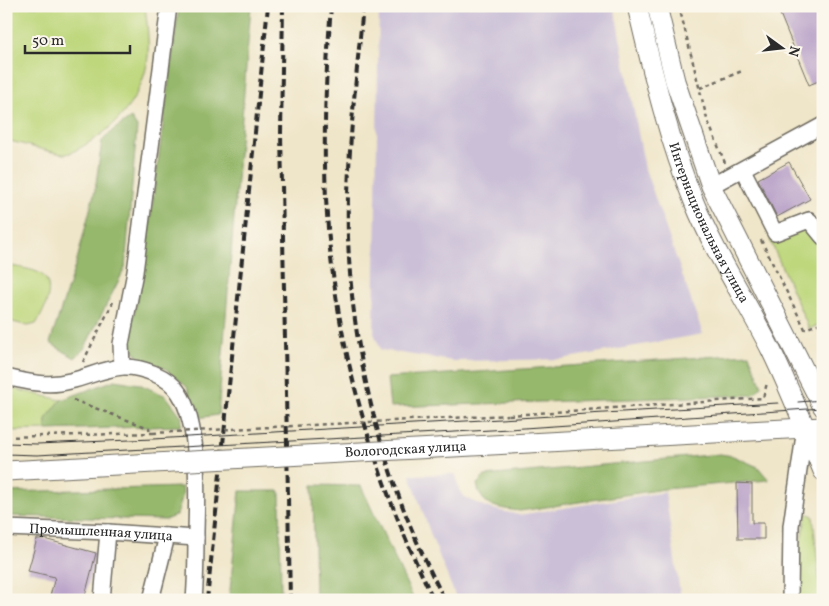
<svg xmlns="http://www.w3.org/2000/svg" width="829" height="606" font-family="Vollkorn,serif">
<style>
.industrial{fill:#cabfd7}
.green{fill:#bed77c;stroke:#748154}
.forest{fill:#96b86c;stroke:#60724c}
.building{fill:#b8a0c8}
.lines{fill:none;stroke-linecap:round;stroke-linejoin:round}
.minor-casing{stroke:#706c62;stroke-width:18}
.major-casing{stroke:#706c62;stroke-width:21}
.path{stroke:#706c62;stroke-width:2.5;stroke-dasharray:4 4;stroke-linecap:butt}
.minor{stroke:#fff;stroke-width:15}
.major{stroke:#fff;stroke-width:19}
.tram{stroke:#2b2b2b;stroke-width:1}
.rail{stroke:#2b2b2b;stroke-width:4;stroke-dasharray:8 4;stroke-linecap:butt}
.major-bridge-casing{stroke:#706c62;stroke-width:21;stroke-linecap:butt}
.path-bridge{stroke:#706c62;stroke-width:2.5;stroke-dasharray:4 4;stroke-linecap:butt}
.major-bridge{stroke:#fff;stroke-width:19}
.labels{text-anchor:middle;dominant-baseline:central;stroke-width:4;stroke-linejoin:round;paint-order:stroke}
.street-label{font-size:14px;fill:#2b2b2b;stroke:#fbf7ec}
</style>
<rect width="100%" height="100%" fill="#fbf7ec"/>
<filter id="ink" filterUnits="userSpaceOnUse"><feTurbulence type="fractalNoise" baseFrequency=".02" numOctaves="2"/><feDisplacementMap in="SourceGraphic" scale="10" xChannelSelector="R" yChannelSelector="G"/><feConvolveMatrix kernelMatrix="1 2 1 2 8 2 1 2 1" color-interpolation-filters="sRGB"/></filter>
<filter id="wash" filterUnits="userSpaceOnUse"><feTurbulence type="fractalNoise" baseFrequency=".0096" numOctaves="4" result="noise"/><feDisplacementMap in="SourceGraphic" scale="20" xChannelSelector="R" yChannelSelector="G"/><feGaussianBlur stdDeviation="1.12" result="paint"/><feColorMatrix in="noise" values="0 0 0 0 0 0 0 0 0 0 0 0 0 0 0 0 0 1.4 0 .05"/><feComposite in="paint" operator="in"/></filter>
<g filter="url(#wash)">
<rect width="100%" height="100%" fill="#efe5c8"/>
<!-- industrial -->
<path class="industrial" d="M379,6H614L645,169L703,334L562,359L453,361L381,350L374,333Z
M456,474L459,490L467,499L488,508L519,515L665,492L681,600H457L432,538L410,475Z"/>
<!-- green -->
<path class="green" d="M6,6H145C147,23 149,39 148,56C145,90 122,122 93,140C85,145 75,152 66,154C59,155 16,142 6,140Z
M808,223L823,256V323L809,329L770,240Z
M6,265C15,267 34,269 41,274C57,285 44,312 36,324L28,326L6,320Z
M6,387L61,400L46,419V430L6,431Z
M807,513L813,516L821,600H796V565Z"/>
<!-- forest -->
<path class="forest" d="M179,6H251L218,415L197,418L187,387L166,369L139,358L128,342L144,267Z
M131,118L137,127L125,268L84,349L75,358L50,343L77,260L95,190L102,141L113,130Z
M749,354L762,386L753,395L390,407L387,378Z
M115,380L139,384L166,396L182,417L181,426L46,430V419L61,400Z
M720,454L733,456L758,467L769,480L664,489L520,511C499,508 481,508 477,484L485,476Z
M313,485L361,486L414,600H315Z
M182,487L183,494L177,515L165,520L6,516V492Z
M240,491H280L281,600H229Z"/>
<g id="blocks">
<!-- building -->
<path class="building" d="M784,6H821L823,11V79L809,85L778,9Z
M789,162L810,199L777,217L758,179Z
M737,483L752,484V523H764V539H738Z
M37,539H44L96,553L84,600H49L55,577L28,571Z"/>
</g>
</g>
<g filter="url(#ink)">
<use href="#blocks" fill-opacity="0" stroke="#706c62" stroke-width="1"/>
<g class="lines">
<defs>
<g id="minor">
<path d="M743,170L775,233L809,220L823,237"/>
<path d="M711,186L823,125"/>
<path d="M122,367L121,344L135,272L169,6"/>
<path d="M6,377C27,382 49,387 70,381C88,377 103,369 122,367C140,366 169,376 179,393C200,425 197,493 196,531C196,554 196,577 194,600"/>
<path id="s1" d="M6,528L108,532L196,538"/>
<path d="M102,600L108,532"/>
<path d="M151,600L167,536"/>
<path d="M790,600L791,526L805,428"/>
</g>
<g id="major">
<path id="s2" d="M637,6C653,73 668,139 694,202C715,254 746,300 771,350C790,389 806,430 823,471"/>
<path d="M657,6L675,81L711,186L823,407"/>
<path d="M510,444L823,427"/>
<path d="M6,471L154,463"/>
</g>
</defs>
<!-- minor casing -->
<use href="#minor" class="minor-casing"/>
<!-- major casing -->
<use href="#major" class="major-casing"/>
<!-- path -->
<path class="path" d="M679,6L707,119L725,163
M700,88L742,71
M761,240L805,329L823,322
M83,362L113,302
M73,400L149,428L150,433
M509,415L763,398L767,383
M6,437L153,433"/>
<!-- minor -->
<use href="#minor" class="minor"/>
<!-- major -->
<use href="#major" class="major"/>
<!-- tram -->
<path class="tram" d="M798,402L823,400
M6,443L37,444L153,439L778,403
M6,454L37,455L509,429L823,408"/>
<!-- rail -->
<path class="rail" d="M283,6L281,133L290,600
M331,6C327,59 324,112 325,165C327,317 367,465 434,600
M363,6C356,83 346,160 348,237C352,362 386,489 445,600
M207,600L268,6"/>
<defs>
<g id="major-bridge">
<path id="s3" d="M154,463L510,444"/>
</g>
</defs>
<!-- major-bridge casing -->
<use href="#major-bridge" class="major-bridge-casing"/>
<!-- path-bridge -->
<path class="path-bridge" d="M153,433L509,415"/>
<!-- major-bridge -->
<use href="#major-bridge" class="major-bridge"/>
</g>
</g>
<g class="labels">
<!-- street labels -->
<g class="street-label">
<text stroke="none"><textPath href="#s2" startOffset="229">Интернациональная улица</textPath></text>
<text stroke="none"><textPath href="#s3" startOffset="252">Вологодская улица</textPath></text>
<text stroke="none"><textPath href="#s1" startOffset="95">Промышленная улица</textPath></text>
</g>
</g>
<!-- margin -->
<rect width="829" height="606" fill="none" stroke="#fbf7ec" stroke-width="25"/>
<!-- north arrow -->
<g transform="translate(782 48) rotate(105)" stroke="#fbf7ec" stroke-width="4" paint-order="stroke">
<path d="M0-4L9 19L0 12L-9 19Z" fill="#2b2b2b"/>
<text y="-8" font-size="14" font-weight="bold" text-anchor="middle" fill="#2b2b2b">N</text>
</g>
<!-- scale -->
<path d="M25 45v8h105v-8" fill="none" stroke="#2b2b2b" stroke-width="2.5"/>
<text x="32" y="45" font-size="15" fill="#2b2b2b" stroke="#fbf7ec" stroke-width="4" paint-order="stroke">50 m</text>
</svg>
